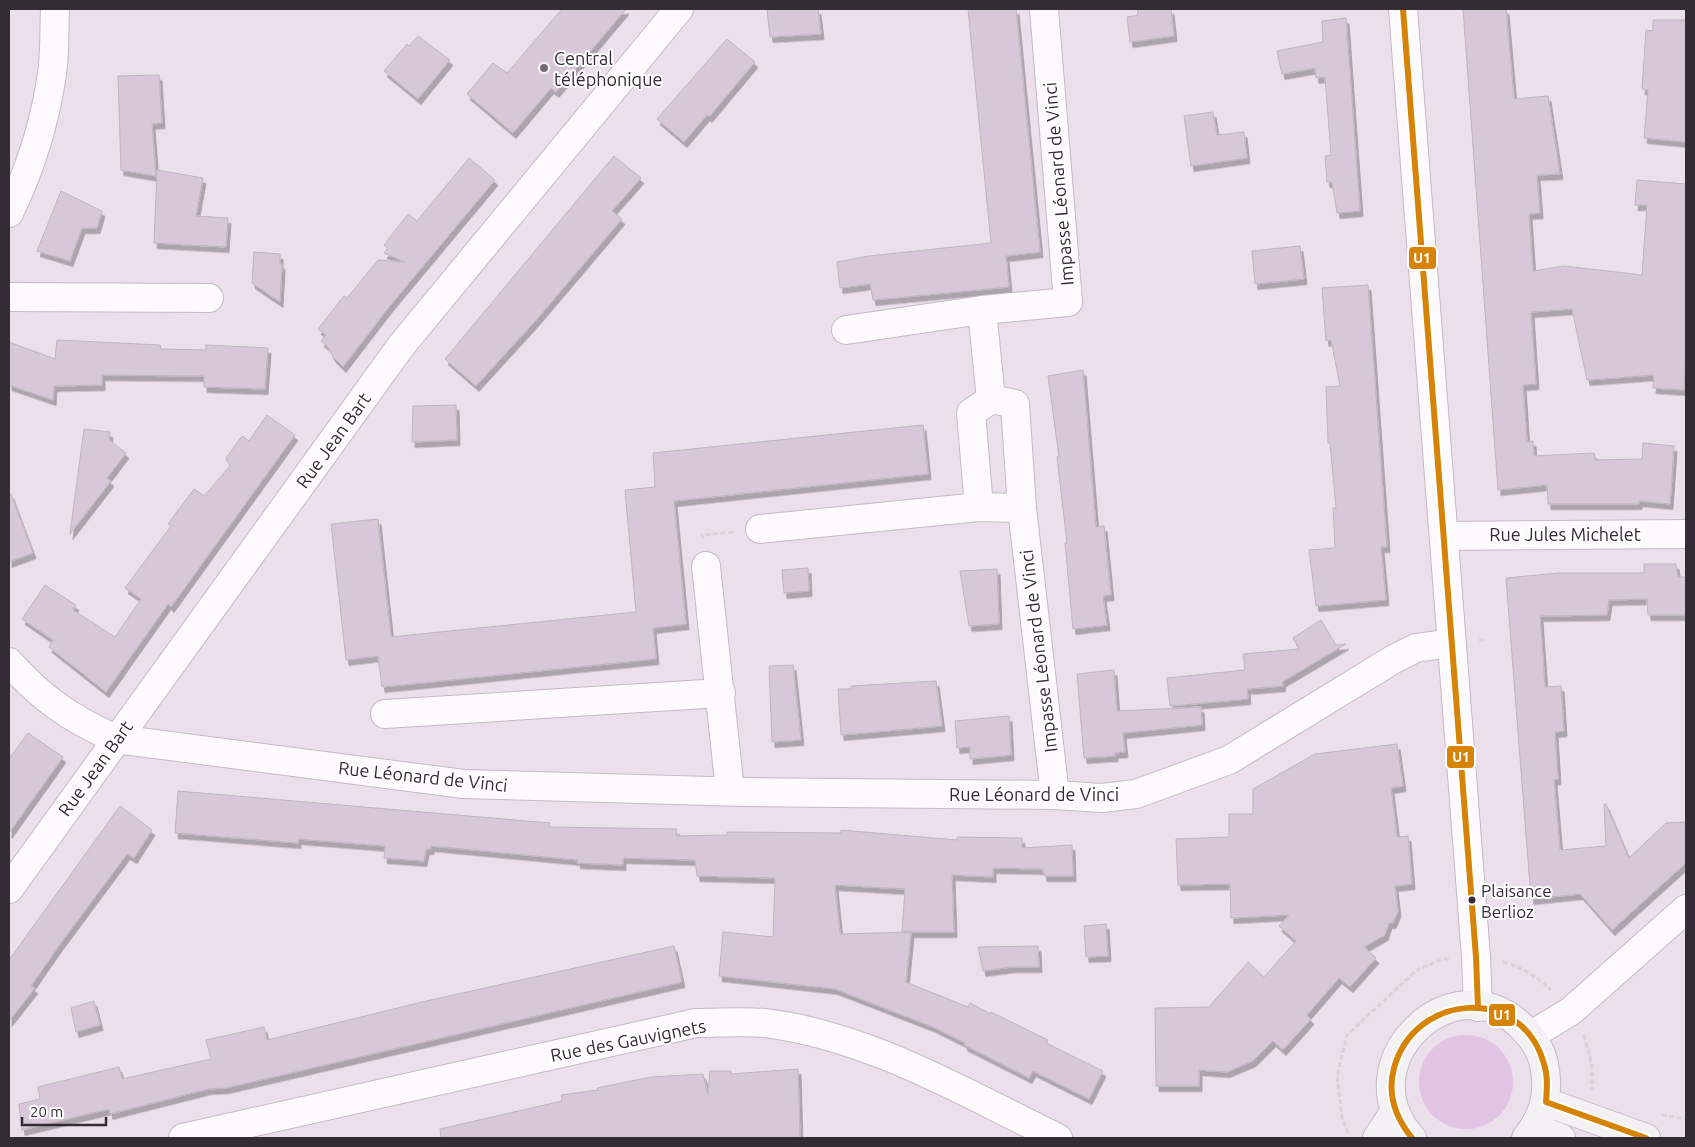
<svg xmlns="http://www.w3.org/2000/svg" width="1695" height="1147" font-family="Ubuntu,sans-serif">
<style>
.green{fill:#e1c3e3}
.building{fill:#d8c7d8;stroke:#beb5bf;filter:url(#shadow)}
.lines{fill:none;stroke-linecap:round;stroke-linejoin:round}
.minor-casing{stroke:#c4bbc4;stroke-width:30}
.tertiary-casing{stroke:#c4bbc4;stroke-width:30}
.secondary-casing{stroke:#c4bbc4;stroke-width:30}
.path{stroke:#d7d3d7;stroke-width:3;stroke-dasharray:5 2.5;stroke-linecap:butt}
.minor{stroke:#fcfafc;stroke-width:28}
.tertiary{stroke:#fcfafc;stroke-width:28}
.secondary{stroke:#f4f1f4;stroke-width:28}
.bus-1-casing{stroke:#fff;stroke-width:10}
.bus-1{stroke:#d68308;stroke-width:6}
.poi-dot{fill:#746b74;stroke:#fff;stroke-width:2}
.bus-dot{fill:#342c34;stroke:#fff;stroke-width:2}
.labels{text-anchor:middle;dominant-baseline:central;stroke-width:4;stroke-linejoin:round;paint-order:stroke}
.bus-label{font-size:17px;fill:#342c34;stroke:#fff;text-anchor:start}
.poi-label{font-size:18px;fill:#342c34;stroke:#fff;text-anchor:start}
.street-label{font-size:18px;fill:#342c34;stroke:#fff}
.line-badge{stroke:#fff;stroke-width:2}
.badge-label{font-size:14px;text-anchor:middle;font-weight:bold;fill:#fff}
</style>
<defs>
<filter id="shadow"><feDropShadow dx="3" dy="5.5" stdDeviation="0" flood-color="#0004"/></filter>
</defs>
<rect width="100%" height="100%" fill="#ebdfec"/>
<!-- green -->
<path class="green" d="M1419 1082a47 47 0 1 1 94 0a47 47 0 1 1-94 0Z"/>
<!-- building -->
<path class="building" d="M562,9H626L556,92L551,88L513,133L467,94L493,63L507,73Z
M767,9H818L821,34L770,37Z
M968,9H1016L1040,252L1006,256L1009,287L873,300L870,284L840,288L837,262L869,256L991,243Z
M1137,9H1171L1174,36L1130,42L1127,17L1138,15Z
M1463,9H1506L1514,99L1548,96L1560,174L1537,175L1540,213L1529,214L1533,271L1564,266L1642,275L1647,205H1635L1637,180L1686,184V346L1684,390L1653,388L1654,375L1587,380L1572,309L1531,312L1536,384L1523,385L1527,442L1533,441L1534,456L1594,453L1595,460L1642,459L1643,443L1674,446L1670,504L1639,501V504H1548L1547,485L1498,490Z
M1346,18L1360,211L1337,213L1332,182H1327L1325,156L1331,155L1325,77L1316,78L1315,68L1282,74L1277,51L1323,42L1322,21Z
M1653,20H1686V142L1644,138L1648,90L1642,89L1646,30L1653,31Z
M418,36L450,60L418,99L384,71L407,44L409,46Z
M727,39L755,62L709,117L707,115L684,142L657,119Z
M159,75L162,123L152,124L156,176L121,170L118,76Z
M1213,112L1217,135L1244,132L1247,158L1191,166L1184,116Z
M614,156L641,178L612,211L622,219L538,318L476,386L445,359Z
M469,158L495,180L389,307L343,367L333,357L328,347L321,341L326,335L318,329L344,296L347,298L378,260L405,262L384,253L388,248L384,245L408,214L417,221Z
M157,170L203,178L196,216L228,218L226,247L154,243Z
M61,191L102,211L97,228H82L70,261L37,251Z
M1300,246L1304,279L1255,284L1252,251Z
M254,252L280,254V264H282L280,302L252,283Z
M1368,285L1387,547H1381L1386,600L1316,606L1309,550L1335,548L1333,508H1336L1330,443H1328L1326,387L1340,386L1331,340L1326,341L1322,288Z
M57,340L160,345L161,349L206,350V345L268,348L265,389L204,387V376L102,375V385L54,386L53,400L9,385V342L55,359Z
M1083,370L1096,527L1104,526L1111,595L1103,596L1107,625L1073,629L1065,543H1067L1057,457H1059L1048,376Z
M456,405L457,440L412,442L413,406Z
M267,415L295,435L171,607L168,604L106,692L49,647L53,640L22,619L45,585L76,605L73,610L115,637L141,599L125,588L171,526L168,524L194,489L204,496L230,466L226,458L242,436L249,441Z
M923,425L928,474L674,501L686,624L653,628L656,659L382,687L378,656L346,660L331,524L378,519L391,637L636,612L625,490L655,487L653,453Z
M84,429L110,432L109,440L126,453L107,478L111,481L70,534Z
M9,494H11L33,553L9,562Z
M1644,564H1676L1678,577H1686V615H1648L1647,599L1609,600L1607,615L1540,616L1545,687L1561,686L1564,731L1555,732L1558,779L1554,780L1560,850L1606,846L1604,804H1606L1629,858L1666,823L1686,822V863L1612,930L1580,894L1531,899L1506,578L1559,573H1644Z
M808,568L809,591L784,593L782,570Z
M997,569L999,624L969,626L960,571Z
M1321,620L1336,645L1346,644L1282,682L1283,686L1247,689L1248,699L1170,706L1167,678L1245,670L1243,654L1299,649L1293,638Z
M793,665L801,740L772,742L769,666Z
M1114,670L1117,711L1201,707L1202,725L1123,733L1125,752L1115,753V756L1084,758L1077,674Z
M936,681L942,726L841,735L838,689H851V686Z
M1009,716L1011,755L970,759V747L957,748L955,721Z
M28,733L63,757L9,833V759Z
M1397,744L1403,786L1391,788L1397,837L1408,836L1412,884L1395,886L1398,911L1393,923H1389L1385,935L1364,947L1376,958L1350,987L1339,978L1307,1015L1311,1019L1283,1050L1273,1041L1253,1061L1227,1072L1199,1070V1086H1156L1155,1008L1209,1007L1248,962L1264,977L1296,941L1279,926L1289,915L1231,918L1230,884L1178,885L1176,839L1229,837V814H1253V789L1315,754Z
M178,791L550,823L549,827L677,829L676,836L727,835V832L841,833V830L957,840V837L1022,838V848L1072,845L1073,876H1044L1043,869L993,868V877L952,875L954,932H902L905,889L835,885L840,934L911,932L906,982L968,1007L970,1003L991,1014V1012L1048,1040L1046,1043L1103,1071L1089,1099L1033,1071L1029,1078L964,1045L965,1043L933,1027L835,989L719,976L723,932L773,937L775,878L697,876L695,860L623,858V865L577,863L578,860L431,846V849H426L424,861L384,858L385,846L298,839V843L175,833Z
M120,806L152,830L134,858L127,854L58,947L31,986L35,988L9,1021V960Z
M1106,924L1108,956L1086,957L1084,926Z
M674,946L682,982L226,1088L208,1089L110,1114L109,1109L22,1130L19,1104L40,1099L38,1087L119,1067L122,1079L211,1059L206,1040L264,1027L267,1040L422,1002Z
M1038,946L1039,967H1012L983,971L978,947Z
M94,1001L100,1025L76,1032L71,1008Z
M798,1069L800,1138H441L440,1129L562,1101L561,1095L598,1090L597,1088L651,1077L703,1074L708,1094L710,1071H731V1074Z"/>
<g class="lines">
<defs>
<path id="minor" d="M1044,9L1068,302L982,310L991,399L1015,404L1022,508L1055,795
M9,213C30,170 45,122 52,74C55,53 54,30 55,9
M9,297L209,298
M846,330L982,310
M991,399L971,413L979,507L1022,508
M760,529L979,507
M1444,536L1686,534
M706,566L730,791
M9,662C42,699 71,719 116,739L464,784L745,792L1055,795L1102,798L1136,794L1229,760L1394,659L1416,648L1451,643
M385,714L721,693
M9,889L401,346L679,9
M183,1138L696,1023C719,1023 743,1021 765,1023C870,1036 965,1093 1058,1138"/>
<path id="tertiary" d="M1403,9L1476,957L1478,1007
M1530,1036L1571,1011L1686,909"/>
<path id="secondary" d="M1546,1102L1646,1138
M1535,1128L1561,1138
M1377,1138L1395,1111
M1412,1138C1345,1064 1452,960 1521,1026C1532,1037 1541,1049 1544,1064C1550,1093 1544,1116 1526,1138"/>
</defs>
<!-- minor casing -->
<use href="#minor" class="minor-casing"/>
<!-- tertiary casing -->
<use href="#tertiary" class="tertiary-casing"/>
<!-- secondary casing -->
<use href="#secondary" class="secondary-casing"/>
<!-- path -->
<path class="path" d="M703,539L702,535L734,532
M1479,640H1487
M1503,962C1520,966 1539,978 1551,990
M1584,1035L1592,1066V1090
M1662,1115L1686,1119
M1348,1133L1342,1117L1337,1076L1347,1035L1417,970L1443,959H1450"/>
<!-- minor -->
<use href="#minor" class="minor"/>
<!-- tertiary -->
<use href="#tertiary" class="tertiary"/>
<!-- secondary -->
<use href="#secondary" class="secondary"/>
<defs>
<path id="bus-1" d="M1403,9L1476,957L1478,1007
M1412,1138C1395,1117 1387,1094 1394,1068C1415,992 1523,985 1544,1064C1548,1076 1547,1089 1546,1102L1646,1138"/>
</defs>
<!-- bus-1 casing -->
<use href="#bus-1" class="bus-1-casing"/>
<!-- bus-1 -->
<use href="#bus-1" class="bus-1"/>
</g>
<!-- markers -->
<circle class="poi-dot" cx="544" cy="68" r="5"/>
<circle class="bus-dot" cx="1472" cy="900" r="4.5"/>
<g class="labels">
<!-- bus labels -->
<g class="bus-label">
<text x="1481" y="890">Plaisance<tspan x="1481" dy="21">Berlioz</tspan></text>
</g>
<!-- poi labels -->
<g class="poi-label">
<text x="554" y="58">Central<tspan x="554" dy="21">téléphonique</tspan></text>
</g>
<!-- street labels -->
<g class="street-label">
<text transform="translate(1058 184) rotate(-95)">Impasse Léonard de Vinci</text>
<text transform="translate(333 440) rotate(-54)">Rue Jean Bart</text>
<text x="1565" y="534">Rue Jules Michelet</text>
<text transform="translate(1038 651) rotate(-97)">Impasse Léonard de Vinci</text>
<text transform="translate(95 768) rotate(-54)">Rue Jean Bart</text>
<text transform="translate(423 776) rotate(6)">Rue Léonard de Vinci</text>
<text x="1034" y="794">Rue Léonard de Vinci</text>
<text transform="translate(628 1040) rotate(-11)">Rue des Gauvignets</text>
</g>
</g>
<g class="line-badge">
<rect x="1408" y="246" width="29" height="24" rx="5" fill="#d68308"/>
<rect x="1446" y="745" width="29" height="24" rx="5" fill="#d68308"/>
<rect x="1488" y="1003" width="28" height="24" rx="5" fill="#d68308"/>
</g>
<g class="badge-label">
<text x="1422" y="263">U1</text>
<text x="1461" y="762">U1</text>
<text x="1502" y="1020">U1</text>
</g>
<!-- border -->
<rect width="1695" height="1147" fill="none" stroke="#342c34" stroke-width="20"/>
<!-- scale -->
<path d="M22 1117v8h84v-8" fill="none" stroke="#342c34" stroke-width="2.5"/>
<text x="30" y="1117" font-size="15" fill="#342c34" stroke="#ffffff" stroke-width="4" paint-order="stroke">20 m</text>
</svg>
